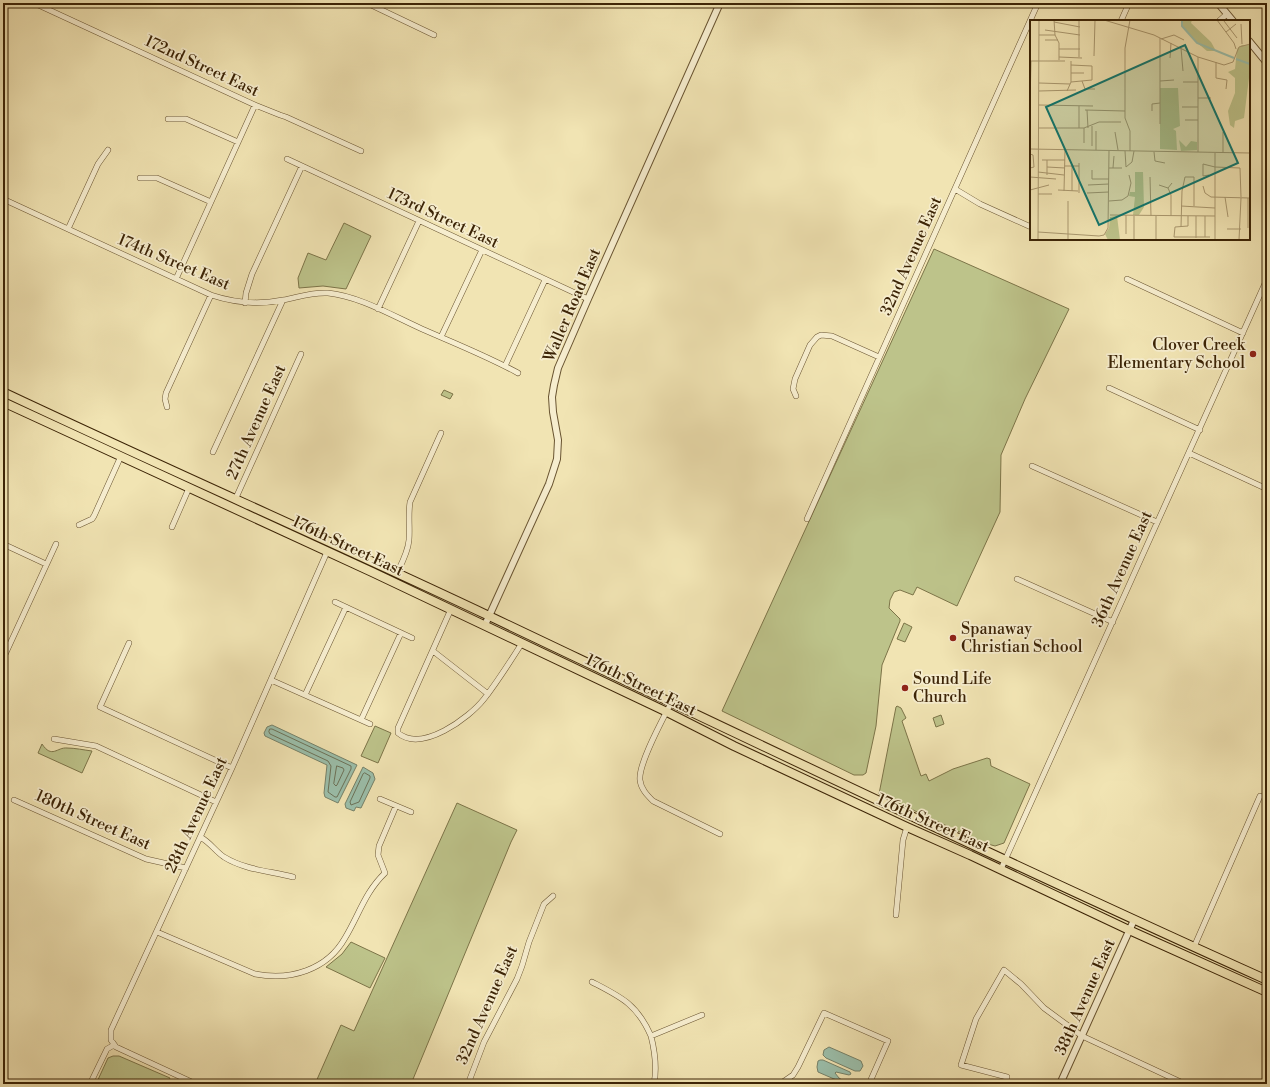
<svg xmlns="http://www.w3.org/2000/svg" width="1270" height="1087" font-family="'Libre Bodoni',serif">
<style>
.green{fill:#bdc38a;stroke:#7c7448}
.water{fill:#9bbfab;stroke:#758169}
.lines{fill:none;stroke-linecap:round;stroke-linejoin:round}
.shore{stroke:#6c7258;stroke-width:1}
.minor-casing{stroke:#695431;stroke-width:6}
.tertiary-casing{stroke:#695431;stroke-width:8}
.primary-casing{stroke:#3c2406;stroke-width:10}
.minor{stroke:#f6edce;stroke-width:5}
.tertiary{stroke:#f6edce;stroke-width:6}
.primary{stroke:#f1e4b3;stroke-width:8}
.poi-dot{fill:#8f2418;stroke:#f6edce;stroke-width:1.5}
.labels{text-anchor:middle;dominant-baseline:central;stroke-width:3.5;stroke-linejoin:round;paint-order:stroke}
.street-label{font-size:16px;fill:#3c2406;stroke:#f6edce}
.poi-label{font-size:16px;fill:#3c2406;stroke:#f6edce;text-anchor:start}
.inset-river{fill:none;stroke:#9bbfab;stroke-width:2}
.inset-road{fill:none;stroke:#a9976e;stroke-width:1}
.view{fill:#0f766e;fill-opacity:0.15;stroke:#0f766e;stroke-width:2}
.inset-edge{fill:none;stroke:#3c2406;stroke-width:2}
</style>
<rect width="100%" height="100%" fill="#f1e4b3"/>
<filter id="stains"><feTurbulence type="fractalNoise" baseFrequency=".005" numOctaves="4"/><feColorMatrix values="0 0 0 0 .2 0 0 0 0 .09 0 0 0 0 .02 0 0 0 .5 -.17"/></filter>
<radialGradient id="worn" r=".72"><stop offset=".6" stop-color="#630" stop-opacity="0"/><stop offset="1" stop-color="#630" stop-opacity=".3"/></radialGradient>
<!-- green -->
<path class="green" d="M344,223L371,236L346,289L323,286L299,288L298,278L308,253L326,260Z
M934,249L1069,309L1025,399L1001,455L1000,512L957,606L917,587L913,595L900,590L894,592L890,600L889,608L900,619V621L882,665L876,726L866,773L863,775H854L722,711Z
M444,390L453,394L450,399L441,395Z
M904,623L912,627L905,642L897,639Z
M897,706L901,708L906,718L902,721L921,776L926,774L929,781L953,769L987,758L990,759L991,766L1030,784L1004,843L995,846L981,842L879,794L896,707Z
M941,715L944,724L936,727L933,718Z
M375,726L391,733L378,763L361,756Z
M42,744C52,759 57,747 67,748C75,748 84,750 92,751L82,773L38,753Z
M457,803L517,830L511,842L411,1084H315L341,1025L354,1031Z
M351,942L385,958L370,988L326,967L342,954Z
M113,1056H119L170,1078L167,1084H96L108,1058Z"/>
<!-- water -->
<path class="water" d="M272,725L357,765L338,803L325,797L324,793L327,765L265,736L264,733L267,727Z
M363,767L373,773L375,779L361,808L356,807L354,811L346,808L345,804Z
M829,1047L861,1061L863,1066L860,1071H855L826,1058L823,1055L824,1050Z
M820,1060H823L850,1072L851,1074L849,1075L836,1072L835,1073L839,1078L848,1084L841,1082L818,1072L817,1067L818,1061Z"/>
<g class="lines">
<!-- shore -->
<path class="shore" d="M270,729H272L351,766V769L337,797H335L328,792L331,766L328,761L270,734L269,732Z
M337,766L343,768L344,770L337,785L336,786L334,784Z
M365,773L370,776V778L359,802L351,805L350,802L363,774Z"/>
<defs>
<path id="minor" d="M34,3L255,105L280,115L286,117L361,151
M367,3L434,35
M1121,21L1129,3
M1219,21L1227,14
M168,119H186L238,142
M287,159L588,299
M140,178H157L211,202
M955,189L980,204L1031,227
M3,199L211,295C235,303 258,305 283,300C299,297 311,292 328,293C359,296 393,316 422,329C454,343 487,356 518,373
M68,229L98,164L108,150
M176,279L255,105
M1127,279L1243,333
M245,303L246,293L252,274L302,166
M378,309L419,221
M441,337L482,250
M505,366L545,280
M1109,388L1200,430
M796,396L793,389L795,379L810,345L817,337L821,335L832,336L879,357
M167,407L165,399L166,393L211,295
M213,452L283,300
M1189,453L1267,489
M1032,466L1157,522
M235,500L301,354
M807,519L1038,3
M79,525L92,519L94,516L121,456
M172,527L189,488
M3,544L46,564
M397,573C402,563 408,552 409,540C410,528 408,515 410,502L441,433
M1017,579L1113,622
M335,602L412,638
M451,609L398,728V733C422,753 469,718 484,699C498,681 510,662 522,643
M129,643L100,707L232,768
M433,651L488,694
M3,659L56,544
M271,680L370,724
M305,695L346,607
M671,703C663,719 638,764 640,780C641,789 647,795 653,801L720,834
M361,720L401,633
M54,739L96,746L216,802
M380,799L411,812
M14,800L146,859L186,868
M200,837C210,842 215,851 224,857C245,870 270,871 293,877
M1001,869L1267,279
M896,915L903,840L907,827
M157,932L255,974C290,981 327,970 345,938C359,915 365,892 385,873L378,855L379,846L396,806
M1194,947L1260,796
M592,982C621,997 637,1004 651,1036L702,1015
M651,1036C655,1052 657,1068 654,1084
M1007,1077L961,1065L976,1019L1004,970L1021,984L1044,1008L1082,1036L1185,1084
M90,1084L107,1049L114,1045
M196,1084L116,1047L111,1040V1030L232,768L327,552
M468,1084L484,1042L517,979L522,966L529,942L544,904L553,896
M780,1084L793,1075L798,1067L824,1013L888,1041L869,1084"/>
<path id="tertiary" d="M1218,3L1233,21
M1249,41L1267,63
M485,625L549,484L557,459L558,440L553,412L552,397L554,385L558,368L588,299L720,3
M1060,1084L1134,920"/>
<path id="primary" d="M3,392C164,468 326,539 487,615C746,738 1005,862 1267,980
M3,402L372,572L667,712L734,746L907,827L970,855L1129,930L1267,992"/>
</defs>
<!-- minor casing -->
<use href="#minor" class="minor-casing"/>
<!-- tertiary casing -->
<use href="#tertiary" class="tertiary-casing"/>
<!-- primary casing -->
<use href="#primary" class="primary-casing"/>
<!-- minor -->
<use href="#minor" class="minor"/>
<!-- tertiary -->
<use href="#tertiary" class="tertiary"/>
<!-- primary -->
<use href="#primary" class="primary"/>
</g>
<!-- markers -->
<g class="poi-dot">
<circle cx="1253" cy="354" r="4"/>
<circle cx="953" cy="638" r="4"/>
<circle cx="905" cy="688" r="4"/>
</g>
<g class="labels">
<!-- street labels -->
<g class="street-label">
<text transform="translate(202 66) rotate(25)">172nd Street East</text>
<text transform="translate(443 218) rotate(25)">173rd Street East</text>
<text transform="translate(911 256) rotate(-66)">32nd Avenue East</text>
<text transform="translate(174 262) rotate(23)">174th Street East</text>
<text transform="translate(572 305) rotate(-67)">Waller Road East</text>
<text transform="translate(256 422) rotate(-66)">27th Avenue East</text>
<text transform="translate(348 546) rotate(25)">176th Street East</text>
<text transform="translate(1122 569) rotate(-66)">36th Avenue East</text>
<text transform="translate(641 685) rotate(26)">176th Street East</text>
<text transform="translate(196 815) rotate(-65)">28th Avenue East</text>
<text transform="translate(93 820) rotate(24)">180th Street East</text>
<text transform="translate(933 823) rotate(24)">176th Street East</text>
<text transform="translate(1085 997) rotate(-66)">38th Avenue East</text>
<text transform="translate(487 1005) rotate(-66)">32nd Avenue East</text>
</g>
<!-- poi labels -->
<g class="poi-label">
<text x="1245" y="345" text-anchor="end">Clover Creek<tspan x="1245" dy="18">Elementary School</tspan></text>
<text x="961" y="629">Spanaway<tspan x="961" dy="18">Christian School</tspan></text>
<text x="913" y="679">Sound Life<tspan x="913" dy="18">Church</tspan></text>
</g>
</g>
<!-- overview -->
<g transform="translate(1030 20)">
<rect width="220" height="220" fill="#f1e4b3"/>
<path d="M151,0H162L161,3L181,22L186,31H177L165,21L152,5ZM212,25H220L219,58L214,98L205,101L204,108L200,105L198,91L205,73V58L198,52L205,49L207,29ZM130,68H148L150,106L143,109L146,111L147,130L130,129ZM149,120L156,127L161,121L167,122V130L151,131ZM105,152H113L114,187L109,195H103L105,177L99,176L100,172H105ZM87,196L90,220H78L75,214L79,208L80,197Z" fill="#bdc38a"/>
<path class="inset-river" d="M152,0V6L167,23L204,38M206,39L220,44"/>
<path class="inset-road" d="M24,0L25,15L29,23V40M49,0V37M74,0L124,15L168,37L194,45L203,42L209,27L220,24M187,0L204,23L206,29M194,1L207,18M24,2L50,7M211,4L212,24M15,10L50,15M196,12L206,4M9,15H25M131,19L144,15L154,20M15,20H28M151,28L153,51M29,29H50M64,36L65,0M29,37L52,38M140,38L141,23M1,41H35M186,42V58L197,60L196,69M41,53H54M52,61L55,69H65M130,61L144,60M41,62L62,60V46L41,45M153,62H168M9,63L40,64M9,71L46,70M37,71L41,62V41M168,78H181M0,84L1,41M9,85L63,86M152,87H168M55,90L95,91M57,90L58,108M122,91V84L130,83M155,100H168M130,104V18M8,108H54L69,102H91M49,108V86M54,108V123M85,112L88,130M193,112V132M62,126V106M0,129L220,133M66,130V111M95,131L96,147L102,142L104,131M100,131V111L95,98V28L100,0M124,132L125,141L135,143M168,132V37M0,134L3,135L4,147L0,148M12,140H35M35,146H49M17,147L35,148M79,148H92M83,148L84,136M62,150V159H79M8,152L34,155M17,155V140M179,155L173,156V144L185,147L210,148L211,177M0,157L26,159M120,157L121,196M58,165L79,164M129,165L138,168L142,163M173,166L175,173L181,177L220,178M138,168L141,175V196M0,170L19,165M28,170L48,171M34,171L35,130M42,171V146M49,173V143M57,173L79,172M8,174H22M195,177L198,197M218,178V208M79,181L92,180L98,176L101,163L99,155M151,186L185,188M80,195L185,196M96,195V214M158,196V206L145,207L144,217H180M151,207L152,171L155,157H164V186M197,209H211M8,212L69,216M69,216L74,215L78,208L79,131M175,217V196M166,218V196M8,220L9,0M38,220V181M104,220V196M126,220V196M185,220V133M209,220L211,178"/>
<path class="view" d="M155,25L208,143L69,205L16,87Z"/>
<rect width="220" height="220" class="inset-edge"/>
</g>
<!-- margin -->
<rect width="1270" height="1087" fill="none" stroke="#f1e4b3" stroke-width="16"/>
<rect x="4" y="4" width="1262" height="1079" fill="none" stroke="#3c2406" stroke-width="2"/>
<rect x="8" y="8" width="1254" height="1071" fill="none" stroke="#3c2406"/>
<rect width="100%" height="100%" filter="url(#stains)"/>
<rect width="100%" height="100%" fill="url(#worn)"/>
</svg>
